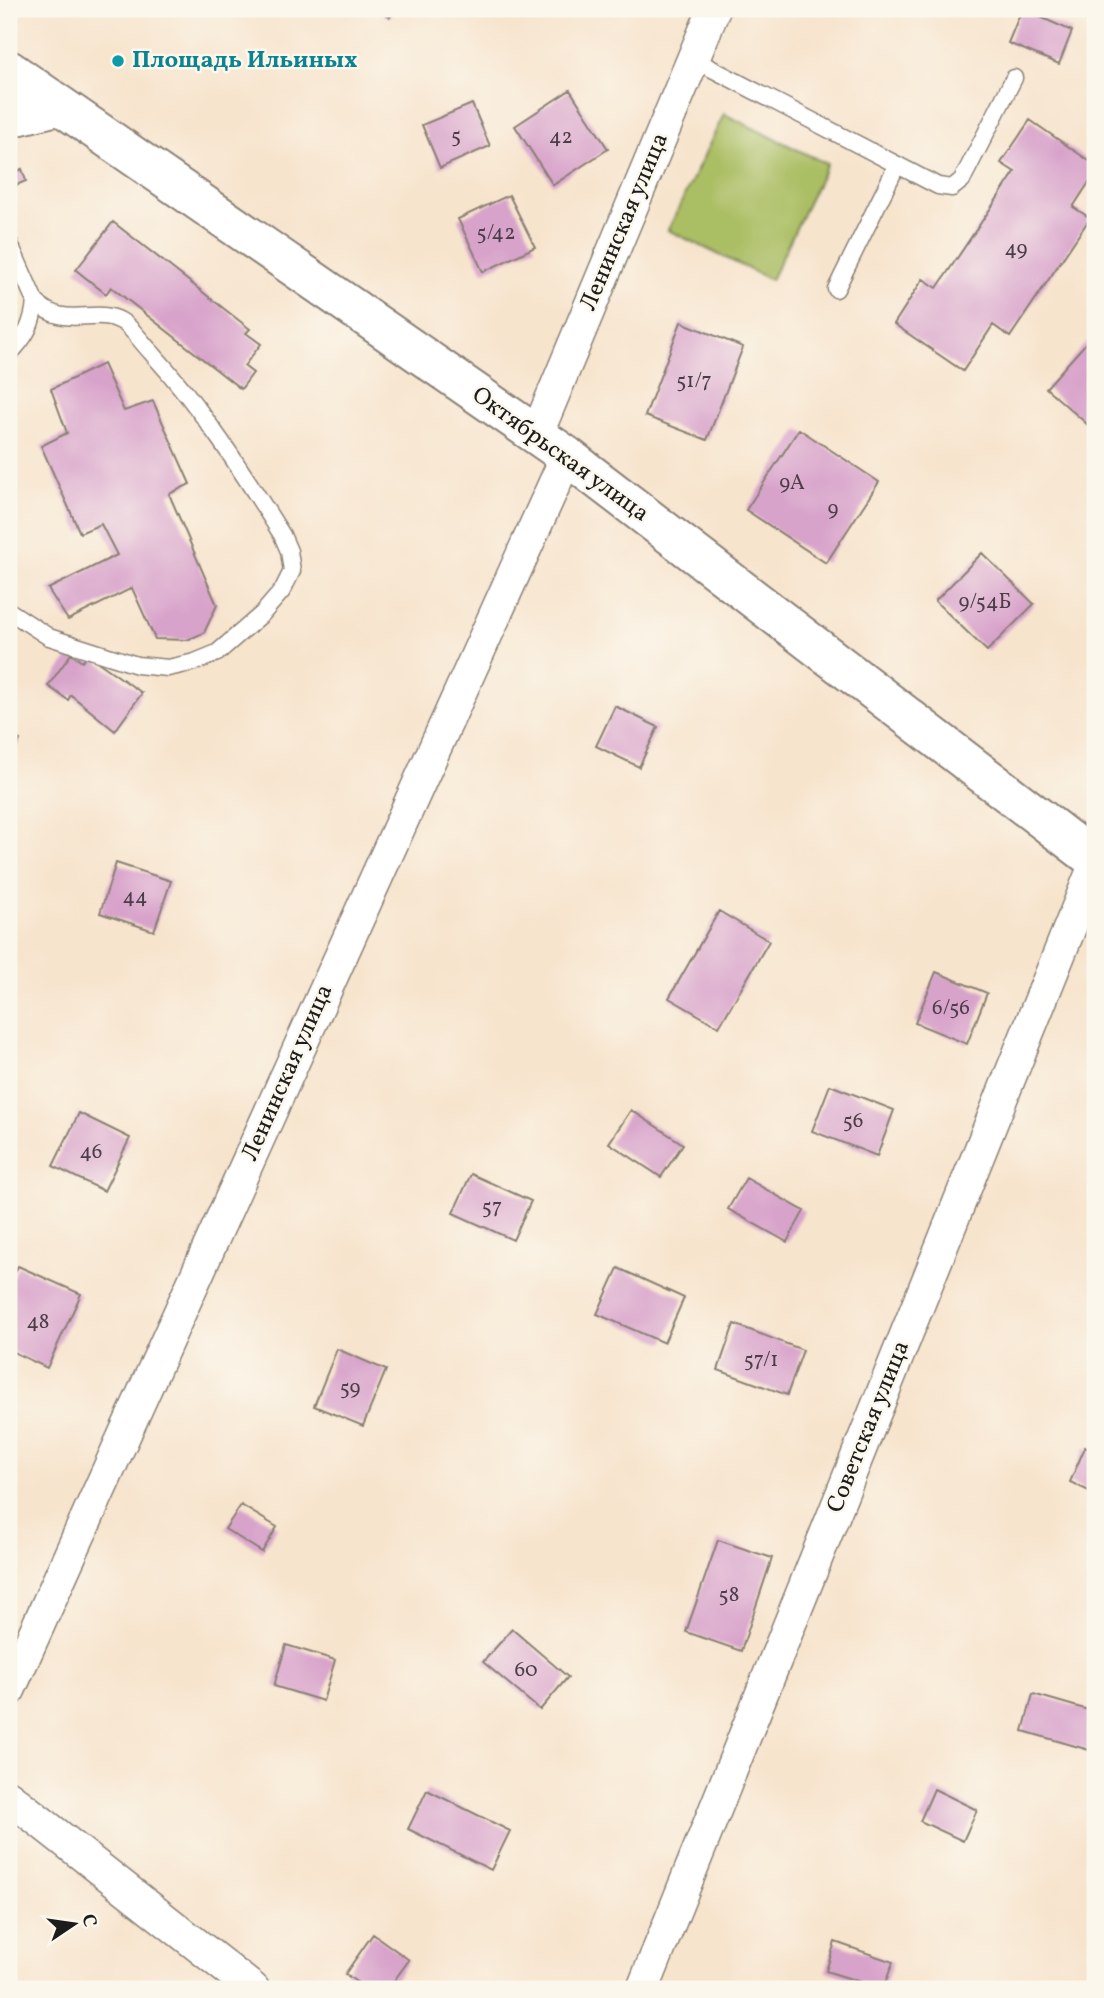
<svg xmlns="http://www.w3.org/2000/svg" width="1104" height="1998" font-family="Vollkorn,serif">
<style>
.green{fill:#aabe63;stroke:#636d40;stroke-width:2}
.building{fill:#d8a3cb}
.lines{fill:none;stroke-linecap:round;stroke-linejoin:round}
.service-casing{stroke:#8a8074;stroke-width:19}
.minor-casing{stroke:#8a8074;stroke-width:35}
.secondary-casing{stroke:#8a8074;stroke-width:42}
.service{stroke:#fff;stroke-width:16}
.minor{stroke:#fff;stroke-width:32}
.secondary{stroke:#fff;stroke-width:38}
.culture-dot{fill:#0f9aa8;stroke:#fbf7ec;stroke-width:2.5}
.labels{text-anchor:middle;dominant-baseline:central;stroke-width:5;stroke-linejoin:round;paint-order:stroke}
.number-label{font-size:21px;fill:#4b3e48}
.culture-label{font-size:24px;font-weight:bold;fill:#0d838f;stroke:#fbf7ec;text-anchor:start}
.street-label{font-size:24px;fill:#1c1c1c;stroke:#fbf7ec}
</style>
<rect width="100%" height="100%" fill="#fbf7ec"/>
<filter id="ink" filterUnits="userSpaceOnUse"><feTurbulence type="fractalNoise" baseFrequency=".0143" numOctaves="2"/><feDisplacementMap in="SourceGraphic" scale="14" xChannelSelector="R" yChannelSelector="G"/><feConvolveMatrix kernelMatrix="1 2 1 2 8 2 1 2 1" color-interpolation-filters="sRGB"/></filter>
<filter id="wash" filterUnits="userSpaceOnUse"><feTurbulence type="fractalNoise" baseFrequency=".00686" numOctaves="4" result="noise"/><feDisplacementMap in="SourceGraphic" scale="28" xChannelSelector="R" yChannelSelector="G"/><feGaussianBlur stdDeviation="1.57" result="paint"/><feColorMatrix in="noise" values="0 0 0 0 0 0 0 0 0 0 0 0 0 0 0 0 0 1.4 0 .05"/><feComposite in="paint" operator="in"/></filter>
<g filter="url(#wash)">
<rect width="100%" height="100%" fill="#f7e4cd"/>
<!-- green -->
<path class="green" d="M724,114L827,164L771,280L668,230Z"/>
<g id="blocks">
<!-- building -->
<path class="building" d="M374,9H395L390,17Z
M1022,9L1072,31L1059,64L1008,43Z
M570,90L608,149L553,185L515,126Z
M472,104L490,146L440,168L422,125Z
M1030,120L1095,165V173L1073,207L1090,218L1010,337L993,325L963,371L894,324L923,279L937,288L1015,172L1001,163Z
M22,169L26,181L9,188V175Z
M509,195L535,247L483,272L458,219Z
M113,222L250,329L246,333L261,344L244,366L253,373L241,389L111,287L106,294L76,270Z
M681,322L743,347L707,440L645,416Z
M1094,334L1095,336V431L1046,388Z
M103,364L124,411L153,401L190,484L169,494L217,605L204,633L187,640L155,639L132,588L68,620L48,589L117,555L101,524L80,533L41,446L67,433L51,389Z
M799,429L879,482L826,563L746,510Z
M982,553L1034,604L987,651L935,601Z
M71,654L82,662L88,655L142,693L115,731L71,695L68,700L48,686Z
M615,706L658,727L639,767L596,746Z
M9,734L20,740L9,763Z
M116,863L171,881L154,931L100,913Z
M719,911L769,941L719,1027L669,998Z
M936,972L987,993L967,1044L915,1023Z
M830,1085L894,1110L877,1156L812,1131Z
M631,1110L683,1144L661,1177L609,1143Z
M79,1113L130,1138L104,1191L53,1166Z
M471,1174L531,1201L513,1240L453,1213Z
M746,1178L804,1211L787,1242L728,1209Z
M18,1266L81,1294L47,1368L9,1350V1286Z
M618,1268L684,1298L664,1343L597,1314Z
M734,1324L803,1350L787,1395L718,1370Z
M337,1349L386,1370L363,1426L314,1406Z
M1085,1447L1095,1452V1494L1070,1482Z
M241,1505L277,1527L262,1552L225,1529Z
M718,1540L772,1558L741,1651L686,1632Z
M512,1629L568,1677L540,1710L483,1662Z
M286,1645L335,1660L323,1701L274,1686Z
M1033,1694L1095,1712V1727L1089,1750L1023,1731Z
M934,1789L977,1810L963,1841L920,1821Z
M427,1790L510,1831L491,1870L408,1829Z
M373,1934L409,1960L388,1989H367L345,1974Z
M835,1942L893,1962L883,1989L826,1971Z"/>
</g>
</g>
<g filter="url(#ink)">
<use href="#blocks" fill-opacity="0" stroke="#8a8074" stroke-width="2"/>
<g class="lines">
<defs>
<path id="service" d="M693,59L938,186L952,188L962,180L1014,78
M9,242L35,301C64,331 94,306 121,321C132,327 142,343 151,352C202,408 242,471 282,535L289,551L292,571L282,591L262,614L217,653L195,662L168,668L137,665L49,637L9,611
M836,289L897,165
M9,354C26,337 33,324 35,301"/>
<path id="minor" d="M536,436L714,9
M9,1690L567,456
M9,1797L253,1989
M643,1989L1095,865"/>
<path id="secondary" d="M9,70L567,456L1095,860
M9,118L57,106"/>
</defs>
<!-- service casing -->
<use href="#service" class="service-casing"/>
<!-- minor casing -->
<use href="#minor" class="minor-casing"/>
<!-- secondary casing -->
<use href="#secondary" class="secondary-casing"/>
<!-- service -->
<use href="#service" class="service"/>
<!-- minor -->
<use href="#minor" class="minor"/>
<!-- secondary -->
<use href="#secondary" class="secondary"/>
</g>
</g>
<!-- markers -->
<circle class="culture-dot" cx="118" cy="61" r="7"/>
<g class="labels">
<!-- number labels -->
<g class="number-label">
<text x="456" y="136">5</text>
<text x="561" y="137">42</text>
<text x="496" y="233">5/42</text>
<text x="1016" y="249">49</text>
<text x="694" y="381">51/7</text>
<text x="792" y="483">9А</text>
<text x="833" y="509">9</text>
<text x="985" y="602">9/54Б</text>
<text x="135" y="897">44</text>
<text x="951" y="1008">6/56</text>
<text x="853" y="1121">56</text>
<text x="91" y="1152">46</text>
<text x="492" y="1207">57</text>
<text x="38" y="1322">48</text>
<text x="761" y="1360">57/1</text>
<text x="350" y="1388">59</text>
<text x="729" y="1595">58</text>
<text x="526" y="1670">60</text>
</g>
<!-- culture labels -->
<g class="culture-label">
<text x="132" y="61">Площадь Ильиных</text>
</g>
<!-- street labels -->
<g class="street-label">
<text transform="translate(625 222) rotate(-67)">Ленинская улица</text>
<text transform="translate(560 455) rotate(36)">Октябрьская улица</text>
<text transform="translate(288 1073) rotate(-66)">Ленинская улица</text>
<text transform="translate(869 1427) rotate(-68)">Советская улица</text>
</g>
</g>
<!-- margin -->
<rect width="1104" height="1998" fill="none" stroke="#fbf7ec" stroke-width="35"/>
<!-- north arrow -->
<g transform="translate(74 1924) rotate(77)" stroke="#fbf7ec" stroke-width="5" paint-order="stroke">
<path d="M0-5L12 26L0 18L-12 26Z" fill="#1c1c1c"/>
<text y="-10" font-size="19" font-weight="bold" text-anchor="middle" fill="#1c1c1c">С</text>
</g>
</svg>
